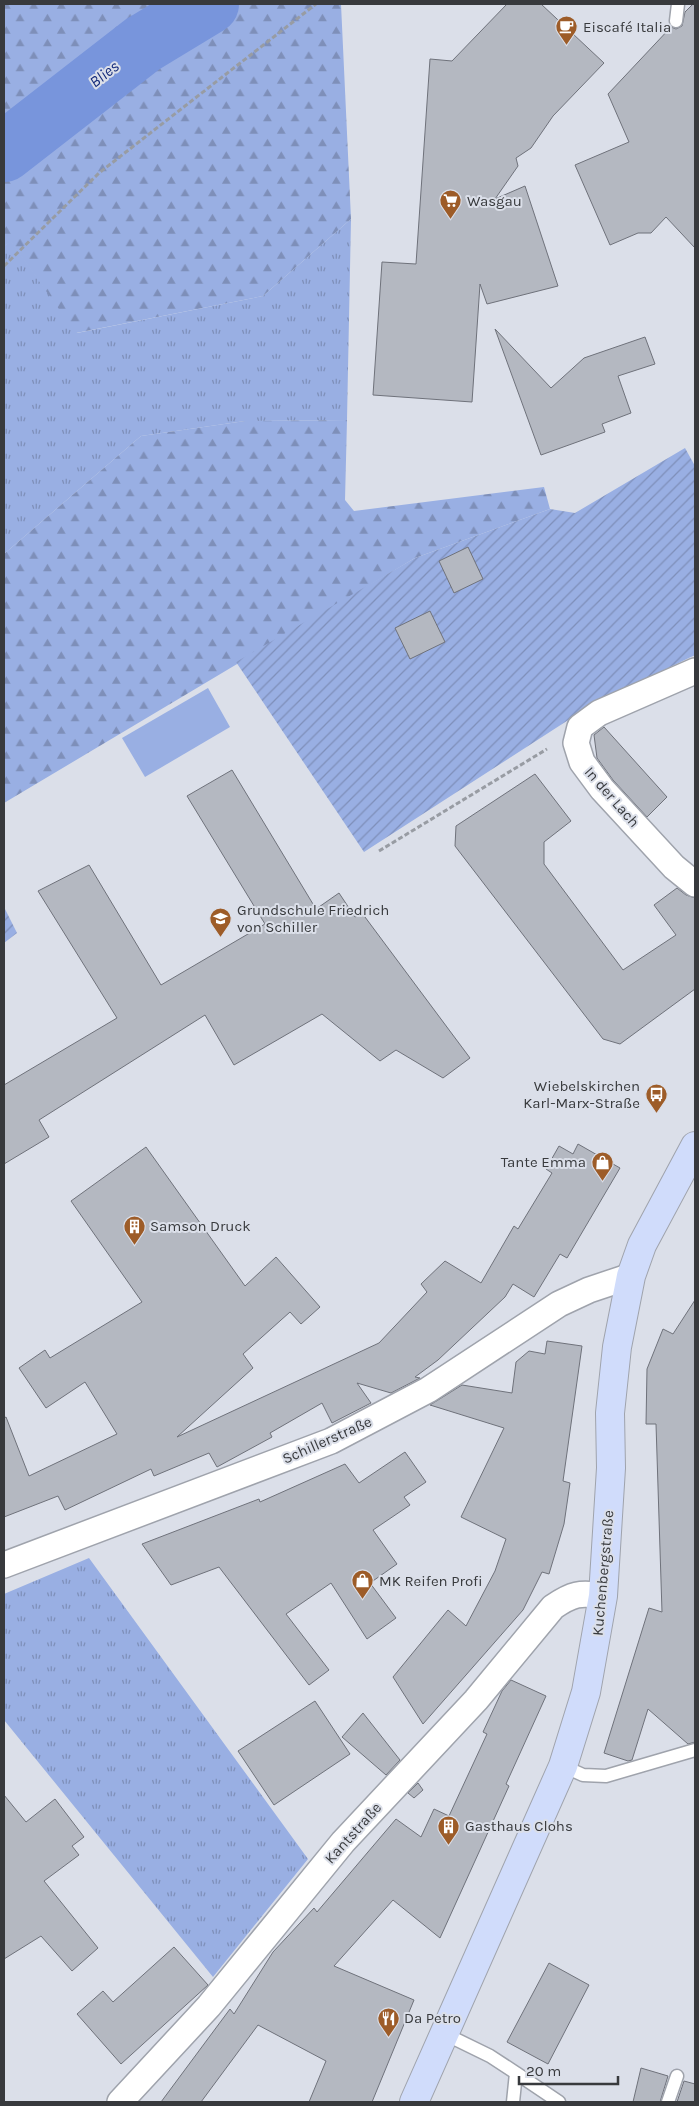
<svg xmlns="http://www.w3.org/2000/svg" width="699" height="2106" font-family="Karla,sans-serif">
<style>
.grass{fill:url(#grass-tufts)}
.forest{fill:url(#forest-firs)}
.garden{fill:url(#garden-furrows)}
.pitch{fill:#99afe3}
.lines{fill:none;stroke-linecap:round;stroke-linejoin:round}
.river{stroke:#7895dc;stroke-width:60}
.building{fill:#b4b8c1;stroke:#6f727b}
.service-casing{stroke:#9fa3ac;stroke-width:15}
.minor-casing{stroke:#9fa3ac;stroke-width:28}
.secondary-casing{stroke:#9fa3ac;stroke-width:30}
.path{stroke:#989ca3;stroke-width:3;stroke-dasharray:5 2.5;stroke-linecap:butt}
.service{stroke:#fff;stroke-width:12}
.minor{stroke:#fff;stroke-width:25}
.secondary{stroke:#d0dcfb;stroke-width:28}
.labels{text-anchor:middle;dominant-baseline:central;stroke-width:4;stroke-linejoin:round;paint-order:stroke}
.poi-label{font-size:15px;fill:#383a3d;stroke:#dbdfe9;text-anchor:start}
.street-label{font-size:15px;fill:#383a3d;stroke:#dbdfe9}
.water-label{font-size:16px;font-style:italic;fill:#12297a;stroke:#dbdfe9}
</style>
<defs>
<pattern id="grass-tufts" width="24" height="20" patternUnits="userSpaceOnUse" patternTransform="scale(1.25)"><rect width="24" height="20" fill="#99afe3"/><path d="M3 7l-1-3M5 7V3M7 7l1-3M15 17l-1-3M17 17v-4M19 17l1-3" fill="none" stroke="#7e8fb9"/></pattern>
<pattern id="forest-firs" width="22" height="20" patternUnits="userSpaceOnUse" patternTransform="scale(1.25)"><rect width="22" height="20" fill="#99afe3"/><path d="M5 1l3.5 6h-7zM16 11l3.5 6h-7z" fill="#7e8fb9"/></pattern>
<pattern id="garden-furrows" width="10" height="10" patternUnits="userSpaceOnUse" patternTransform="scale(1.25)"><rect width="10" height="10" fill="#99afe3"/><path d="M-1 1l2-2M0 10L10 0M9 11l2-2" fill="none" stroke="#7e8fb9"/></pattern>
</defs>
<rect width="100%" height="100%" fill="#dbdfe9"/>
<!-- grass -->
<path class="grass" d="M351,219L347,420L245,421L141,436L4,554V246L11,241L77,333L263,296Z
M89,1558L308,1859L213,1977L4,1720V1594Z"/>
<!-- forest -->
<path class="forest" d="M4,4H341L351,219L263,296L76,333L11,242L4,246Z
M347,420L345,500L354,511L544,487L550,509L415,558L4,803V554L141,436L245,421Z"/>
<!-- garden -->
<path class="garden" d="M685,448L695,466V655L590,706L364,852L236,662L415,558L550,509L575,513Z
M4,907L17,933L4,943Z"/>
<!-- pitch -->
<path class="pitch" d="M208,688L230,727L145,777L122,738Z"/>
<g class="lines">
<!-- river -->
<path class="river" d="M4,152L143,44L209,4"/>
</g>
<!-- building -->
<path class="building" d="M507,4H541L604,63L553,116L531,148L516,158L518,166L495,199L525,186L558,286L487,304L480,284L472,402L373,395L382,262L416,264L430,59L452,61Z
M693,4H695V248L666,217L651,233H638L610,245L575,165L629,142L608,94L671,27L676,29L682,26L685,12Z
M495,329L551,388L584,358L645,337L655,364L618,376L631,413L602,424L605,432L541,455Z
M468,547L483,579L454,593L439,561Z
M430,611L445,642L410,659L395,628Z
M604,727L667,797L647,817L613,780L597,758L594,735Z
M232,770L316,909L339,893L355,917L362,913L470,1058L443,1078L396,1050L380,1061L322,1014L234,1065L205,1015L39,1120L49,1137L4,1164V1085L117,1018L38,891L89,865L161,985L265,924L187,796Z
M535,774L571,821L544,842V864L623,970L676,935L654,905L677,888L686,895L695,898V989L620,1044L603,1039L455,846L456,826Z
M578,1144L620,1168L567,1258L560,1254L534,1297L513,1284L505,1297L438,1360L415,1377L420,1378L391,1393L357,1383L371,1403L332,1423L322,1403L270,1433L272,1437L217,1467L209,1453L154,1476L151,1469L65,1510L58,1496L4,1517V1418L6,1417L29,1476L117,1434L85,1382L46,1408L19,1368L45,1350L50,1358L142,1302L71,1201L146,1147L245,1286L276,1257L320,1307L301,1324L290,1312L243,1354L253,1368L177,1437L379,1343L427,1292L421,1284L445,1261L481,1283L514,1226L518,1229L552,1173L546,1169L559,1146L573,1154Z
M695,1300V1742L688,1744L648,1709L632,1760L628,1761L604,1753L649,1608L662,1612L656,1424H646L647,1369L663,1329L673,1334Z
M547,1341L582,1346L563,1481L570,1483L564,1524L549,1574L542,1572L523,1610L423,1724L393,1677L448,1610L466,1626L495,1571L506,1539L461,1517L504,1428L430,1405L462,1385L512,1393L516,1362L529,1351L545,1354Z
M405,1452L426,1482L404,1497L410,1505L373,1530L397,1564L370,1583L396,1618L367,1639L331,1583L286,1614L329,1670L309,1685L219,1567L171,1585L142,1544L259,1499L260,1502L345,1464L359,1483Z
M511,1680L546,1696L506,1784L509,1786L440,1938L393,1900L334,1966L414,2000L372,2102H309L326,2061L258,2025L201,2102H161L230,2009L234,2014L273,1952L314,1908L317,1912L396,1819L421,1837L434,1809L449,1816L487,1734L483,1732L502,1691Z
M315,1701L350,1754L274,1805L238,1751Z
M363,1713L400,1760L386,1775L342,1737Z
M418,1783L423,1790L414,1798L408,1793Z
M4,1795L26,1822L55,1799L84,1837L72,1846L79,1855L44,1881L98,1948L72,1971L41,1936L4,1959Z
M174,1947L208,1985L121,2064L77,2014L103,1991L113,2002Z
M549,1963L589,1985L548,2064L507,2042Z
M641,2068L668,2076L660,2102H633Z
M684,2081L695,2084V2102H677Z"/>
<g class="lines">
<defs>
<path id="service" d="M676,21L678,4
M563,1766L583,1775L606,1776L695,1750
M443,2033L490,2056L516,2073
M513,2102L516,2073L559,2102
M668,2102L677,2076"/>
<path id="minor" d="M695,671L599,713L580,727L576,743L582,762L602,789L674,867L695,884
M4,1565L331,1441L428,1390L559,1304L589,1290L631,1276
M120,2102L209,2006L343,1842L476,1700L553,1607C572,1594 580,1592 603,1596"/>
<path id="secondary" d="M414,2102L563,1766L586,1692L603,1596L611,1468L610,1413L617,1347L631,1276L642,1245L695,1146"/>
</defs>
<!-- service casing -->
<use href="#service" class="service-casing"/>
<!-- minor casing -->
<use href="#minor" class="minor-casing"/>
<!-- secondary casing -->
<use href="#secondary" class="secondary-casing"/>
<!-- path -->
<path class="path" d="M4,266L99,173L316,4
M379,851L547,749"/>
<!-- service -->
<use href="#service" class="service"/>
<!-- minor -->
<use href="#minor" class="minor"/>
<!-- secondary -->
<use href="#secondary" class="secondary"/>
</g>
<!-- icons -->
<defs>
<symbol id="cafe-pin" viewBox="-11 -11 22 30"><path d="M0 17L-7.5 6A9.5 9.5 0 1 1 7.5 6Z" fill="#9d5c28" stroke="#dbdfe9"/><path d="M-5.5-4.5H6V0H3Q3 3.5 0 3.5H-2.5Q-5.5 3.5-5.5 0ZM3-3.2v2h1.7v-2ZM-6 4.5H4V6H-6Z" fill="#fff"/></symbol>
<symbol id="supermarket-pin" viewBox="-11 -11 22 30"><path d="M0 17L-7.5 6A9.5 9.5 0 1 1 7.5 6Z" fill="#9d5c28" stroke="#dbdfe9"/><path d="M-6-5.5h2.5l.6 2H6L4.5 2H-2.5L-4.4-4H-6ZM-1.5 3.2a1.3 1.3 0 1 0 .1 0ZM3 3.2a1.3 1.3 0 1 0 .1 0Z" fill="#fff"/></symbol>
<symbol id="school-pin" viewBox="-11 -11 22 30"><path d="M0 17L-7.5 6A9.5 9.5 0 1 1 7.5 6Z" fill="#9d5c28" stroke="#dbdfe9"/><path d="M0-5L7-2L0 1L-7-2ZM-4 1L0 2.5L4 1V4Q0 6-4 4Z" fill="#fff"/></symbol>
<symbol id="bus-pin" viewBox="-11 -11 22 30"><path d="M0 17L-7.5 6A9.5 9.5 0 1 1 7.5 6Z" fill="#9d5c28" stroke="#dbdfe9"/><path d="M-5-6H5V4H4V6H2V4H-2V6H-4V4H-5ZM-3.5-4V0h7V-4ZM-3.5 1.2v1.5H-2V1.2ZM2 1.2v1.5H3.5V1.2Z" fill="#fff"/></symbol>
<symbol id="shop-pin" viewBox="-11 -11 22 30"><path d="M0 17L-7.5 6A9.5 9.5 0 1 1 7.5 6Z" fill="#9d5c28" stroke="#dbdfe9"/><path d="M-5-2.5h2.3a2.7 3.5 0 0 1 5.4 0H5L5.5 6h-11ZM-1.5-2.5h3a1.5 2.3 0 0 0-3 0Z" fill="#fff"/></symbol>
<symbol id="building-pin" viewBox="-11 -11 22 30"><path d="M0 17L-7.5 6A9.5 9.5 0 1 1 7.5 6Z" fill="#9d5c28" stroke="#dbdfe9"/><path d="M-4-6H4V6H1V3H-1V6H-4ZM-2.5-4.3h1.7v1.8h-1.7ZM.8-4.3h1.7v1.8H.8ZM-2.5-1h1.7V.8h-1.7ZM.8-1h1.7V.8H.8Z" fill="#fff"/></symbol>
<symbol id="restaurant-pin" viewBox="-11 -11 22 30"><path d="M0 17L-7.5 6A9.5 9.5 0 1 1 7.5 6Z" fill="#9d5c28" stroke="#dbdfe9"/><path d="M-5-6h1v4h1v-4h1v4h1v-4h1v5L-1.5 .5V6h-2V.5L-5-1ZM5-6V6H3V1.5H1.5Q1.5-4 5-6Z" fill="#fff"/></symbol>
</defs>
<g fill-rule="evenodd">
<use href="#cafe-pin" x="554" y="14" width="25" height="34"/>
<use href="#supermarket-pin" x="438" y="188" width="25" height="34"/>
<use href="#school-pin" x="208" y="906" width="25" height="34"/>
<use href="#bus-pin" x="644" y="1082" width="25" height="34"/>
<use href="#shop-pin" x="590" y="1150" width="25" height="34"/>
<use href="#building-pin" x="122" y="1214" width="25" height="34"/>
<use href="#shop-pin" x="350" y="1568" width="25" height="34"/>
<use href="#building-pin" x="436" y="1814" width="25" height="34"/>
<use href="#restaurant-pin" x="376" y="2006" width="25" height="34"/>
</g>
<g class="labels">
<!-- poi labels -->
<g class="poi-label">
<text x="583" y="27">Eiscafé Italia</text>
<text x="467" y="201">Wasgau</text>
<text x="237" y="910">Grundschule Friedrich<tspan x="237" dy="17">von Schiller</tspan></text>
<text x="640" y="1086" text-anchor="end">Wiebelskirchen<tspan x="640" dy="17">Karl-Marx-Straße</tspan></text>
<text x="586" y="1162" text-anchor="end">Tante Emma</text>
<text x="150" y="1226">Samson Druck</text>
<text x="379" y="1581">MK Reifen Profi</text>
<text x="465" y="1826">Gasthaus Clohs</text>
<text x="404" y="2018">Da Petro</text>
</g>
<!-- street labels -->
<g class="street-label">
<text transform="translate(612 797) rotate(49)">In der Lach</text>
<text transform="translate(327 1440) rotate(-24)">Schillerstraße</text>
<text transform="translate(603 1573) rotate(-85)">Kuchenbergstraße</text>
<text transform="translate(353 1833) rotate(-48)">Kantstraße</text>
</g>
<!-- water labels -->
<g class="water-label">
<text transform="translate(104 74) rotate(-38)">Blies</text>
</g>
</g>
<!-- border -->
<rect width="699" height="2106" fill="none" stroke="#383a3d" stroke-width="10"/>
<!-- scale -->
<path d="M519 2076v8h99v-8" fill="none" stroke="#383a3d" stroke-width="2.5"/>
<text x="526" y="2076" font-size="15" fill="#383a3d" stroke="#dbdfe9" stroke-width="4" paint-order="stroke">20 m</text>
</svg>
